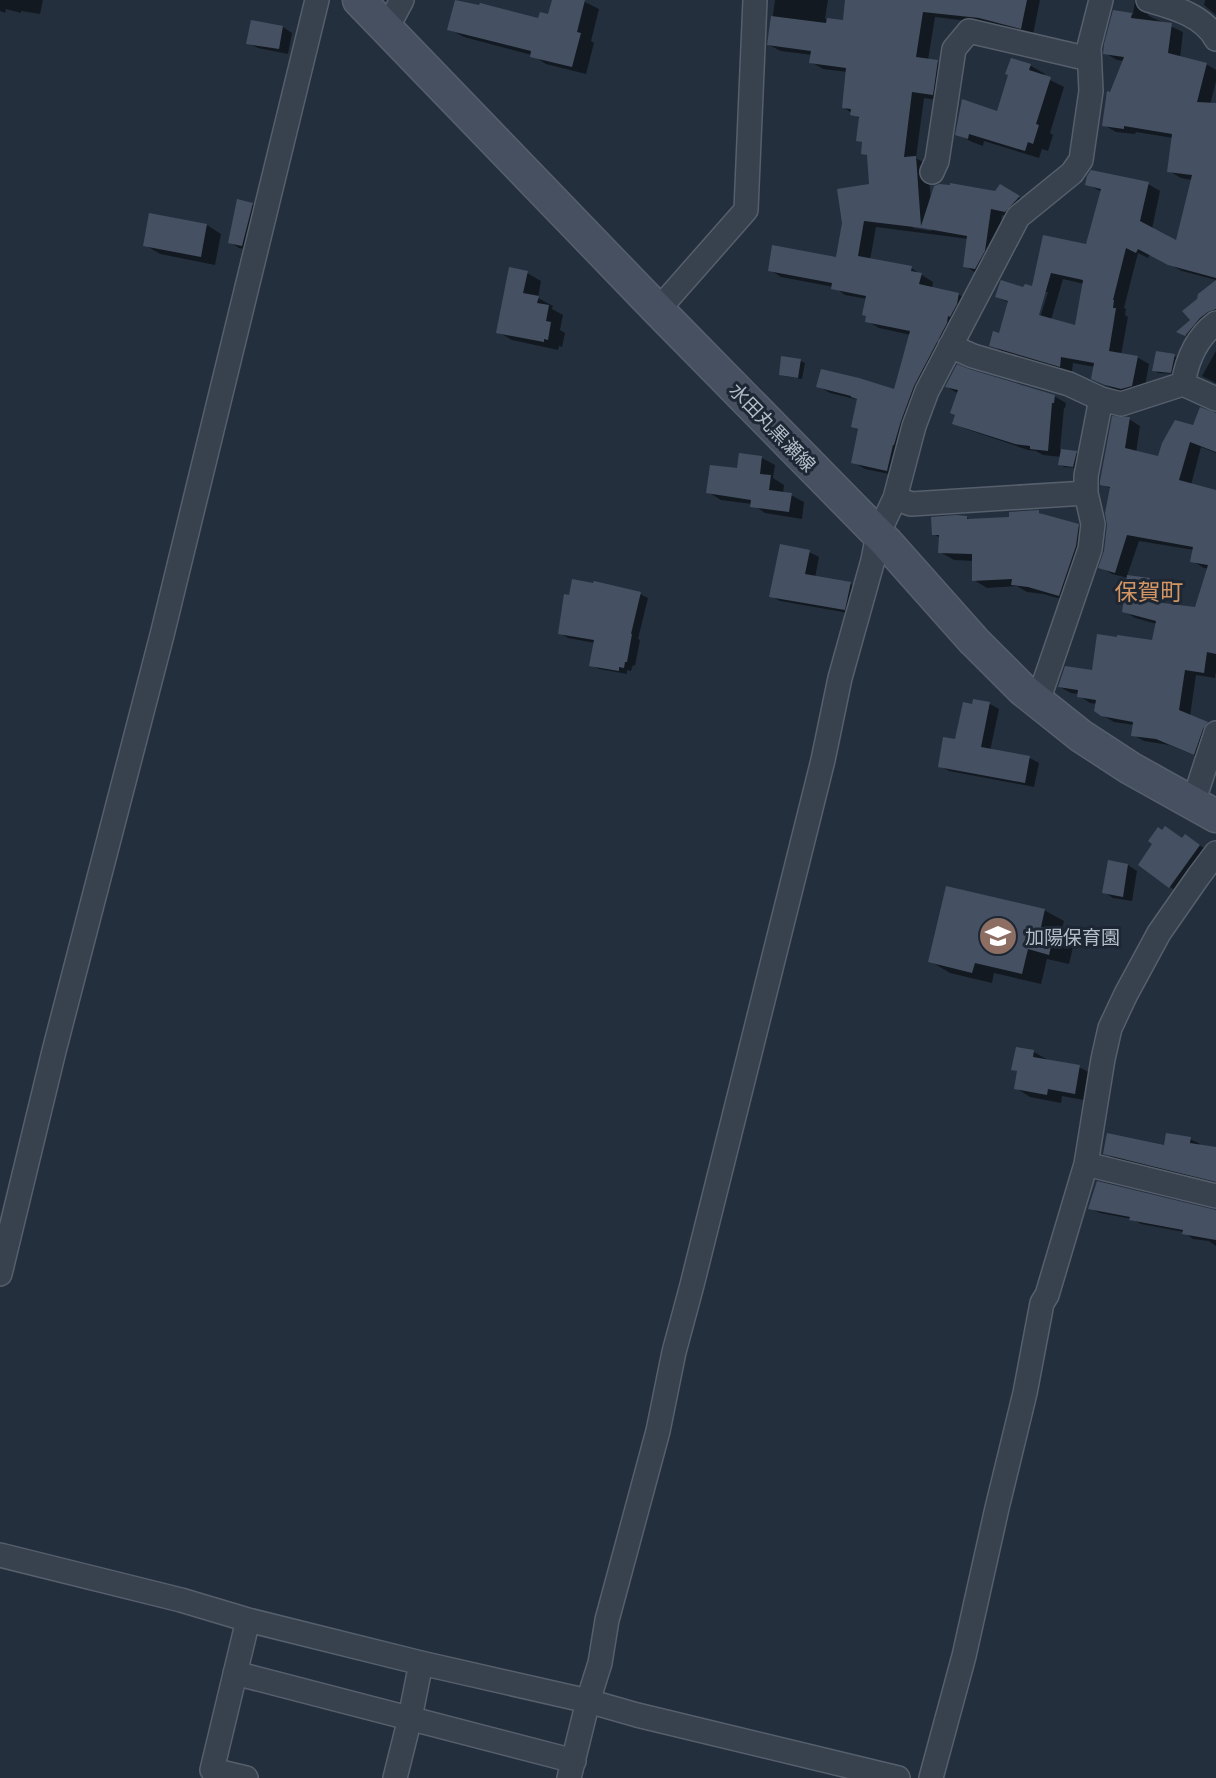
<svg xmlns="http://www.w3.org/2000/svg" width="1216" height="1778" font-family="Lato,'Noto Sans JP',sans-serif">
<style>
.shadow{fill:#0007;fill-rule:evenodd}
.building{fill:#455162;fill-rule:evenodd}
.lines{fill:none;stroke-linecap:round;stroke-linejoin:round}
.street-casing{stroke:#565f6c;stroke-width:26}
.secondary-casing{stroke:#565f6c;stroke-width:35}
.street{stroke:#38414e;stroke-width:23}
.secondary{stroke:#465061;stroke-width:32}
.labels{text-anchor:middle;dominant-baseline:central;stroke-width:6;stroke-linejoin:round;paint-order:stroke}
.street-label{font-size:19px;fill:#b4bcc9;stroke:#1d2633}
.poi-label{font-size:19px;fill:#b4bcc9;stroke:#1d2633;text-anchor:start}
.quarter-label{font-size:23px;fill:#d59563;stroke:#1d2633}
</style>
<rect width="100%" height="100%" fill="#242f3e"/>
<!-- shadow -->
<path class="shadow" d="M0,0H43L40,14L21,11V13L6,9L5,13L0,11Z
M553,0H581L599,9L591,41L594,43L586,74L546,64L532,55L464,37L449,29L540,20L549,16Z
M775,0H828L825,19L864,25L867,0H1040L1033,34L993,24L935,17L928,60L938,62L950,69L945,101L924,98L916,158L928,165L931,202L996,193L1001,186L1030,204L1017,218L1002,215L996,258L976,273L965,266L969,239L876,227L870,260L911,268L933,282L932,289L958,294L970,301L899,476L865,469L853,462L860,431L853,427L859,400L830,393L818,386L895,392L911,335L879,328L867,321V299L845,295L834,287L781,277L770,270L837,259L871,186L869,157L863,153L864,144L858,140L860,119L843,107L848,72L823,69L811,62L812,55L781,51L769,45ZM913,225L928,227L932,231L913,228Z
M1135,0H1148L1146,11L1149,16L1183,32L1180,58L1206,64L1216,70V81L1210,105H1216V280L1182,271L1150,254L1148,258L1138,253L1124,308L1126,309L1125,315L1128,317L1121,355L1137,357L1149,364L1144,392L1134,395L1119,391L1105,385L1095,367L1073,363L1072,372L1003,352L991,345L1000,335L1010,303L997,297L1034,288L1045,237L1088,246L1102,192L1087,184H1148L1160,191L1152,229L1177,242L1192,180L1181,178L1169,171L1173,138L1136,132L1135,134L1116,132L1104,125L1111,93L1124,61L1117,60L1105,53L1114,12L1133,15ZM1063,279L1084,284L1076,327L1051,320ZM1044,292H1048L1038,324L1035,323Z
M1205,0H1216V15L1204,5Z
M283,27L292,33L288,54L258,48L248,43Z
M1012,60L1031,66L1045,74L1044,77L1064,87L1050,133L1053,135L1048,151L1042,149L1039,158L984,141L983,146L972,142L957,134L998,113L1010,75Z
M252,204L262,210L252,250L239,248L230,242Z
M207,225L221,234L215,265L160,254L145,245Z
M527,273L541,281L538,298L553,306L552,309L563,315L560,330L565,333L562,347L559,346L558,350L512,340L498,332Z
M1216,282V322L1198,342L1179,331L1192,320Z
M1216,351V383L1202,376Z
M1174,356L1178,358L1175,374L1158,373L1154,370Z
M801,361L805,363L802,379L784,376L780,374Z
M947,387L1054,396L1066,403L1065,408H1064L1060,450L1076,453L1080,455L1077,468L1064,467L1060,464L1061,457L1043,455L1036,451L1028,450L966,429L954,423L959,394Z
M1216,415V453L1201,447L1191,485L1216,492V671L1215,678L1196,675L1190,716L1216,728L1206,760L1169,745L1144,741L1133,735L1134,725L1114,722L1102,715L1097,704L1090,703L1079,696V694L1071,693L1060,687L1094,672L1153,642L1157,624L1135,618L1124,611L1128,578L1112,574L1100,567L1106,551L1111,489L1102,484L1129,419L1140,426L1136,453L1159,459L1194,427ZM1139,541L1194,550L1192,561L1204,568L1209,569L1197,609L1158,604L1161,586L1149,579L1127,576Z
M762,458L775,465L773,478L784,485L783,494L791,495L804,502L802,519L765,513L752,504L721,500L708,492L738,470Z
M1038,512L1049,518L1078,526L1092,534L1073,602L1043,594L1027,592L1017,586L987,588L974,580V561L954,560L940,552L941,538L933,534L967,518L971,520L1011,519Z
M809,552L819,557L815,578L851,584L860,589L854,614L780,601L771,596Z
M640,594L648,598L638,639L640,640L635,666L633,665L631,671L627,670V674L599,669L591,665L595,643L568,638L560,633Z
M990,704L999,709L990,751L1030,758L1039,763L1034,787L949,771L940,766L956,741L973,706Z
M1183,839L1194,841L1208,851L1178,892L1170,887Z
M1109,862L1128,865L1137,871L1132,901L1113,898L1104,892Z
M1044,910L1064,921L1060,935L1074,943L1069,964L1047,959L1041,984L994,973L992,983L950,973L930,961Z
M1034,1052L1048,1060L1079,1067L1094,1075L1089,1101L1062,1096L1061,1103L1030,1097L1016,1088L1018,1072L1013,1069Z
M1190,1139L1200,1144L1199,1146L1216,1148V1183L1114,1158L1105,1153L1165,1147Z
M1090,1208L1216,1211V1246L1209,1241L1193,1239L1184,1232L1141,1224L1132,1219L1100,1213Z"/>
<!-- building -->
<path class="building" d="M455,0L479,5L480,3L538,18L540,12L548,14L552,0H585L577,32L581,33L572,67L530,57L531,51L447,30Z
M845,0H1027L1021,29L979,18L923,12L916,57L938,60L933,95L912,92L904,157L916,156L921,226L934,186L939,184L950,185V183L995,191L1000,184L1020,196L1005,212L991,209L985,251L975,269L963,267L967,236L922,228L864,221L858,256L912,266L911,271L922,273L919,284L959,293L957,304L950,317L948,316L947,323L914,386L901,421L894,445H893L887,471L851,463L858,429L851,427L857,399L851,397V396L816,387L821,369L859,378L894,389L910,331L865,322L866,316L862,315L866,296L831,289L832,283L768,271L772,245L836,257L842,223L837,189L869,184L867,155L861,154L862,142L856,141L859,117L850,115L851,109L842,108L846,68L809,63L811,51L767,45L771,16L826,23L827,18L843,20Z
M1113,10L1132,13L1131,18L1172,23L1168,53L1207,63L1197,102L1216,103V278L1168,265L1138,249L1136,253L1126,248L1113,300H1114L1113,308H1116L1109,351L1138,356L1132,386L1121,389L1105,385L1091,379L1094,363L1061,357L1060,367L989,346L993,331L999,333L1008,301L995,297L1000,282L1001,280L1023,287L1025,284L1032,286L1043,235L1086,244L1101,189L1085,185L1087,176L1091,170L1149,182L1140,221L1176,240L1192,175L1167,172L1172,134L1124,126V129L1102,126L1107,91L1110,92L1124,57L1103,54L1104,44ZM1051,273L1083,280L1075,325L1039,315Z
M251,20L283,26L279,49L246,44Z
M1011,58L1031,64L1029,70L1051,77L1036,124L1039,125L1033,144L1028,142L1025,151L969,134L968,139L955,135L962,99L997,111L1008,75L1005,74Z
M237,199L253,203L242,246L228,243Z
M149,213L207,224L201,257L143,246Z
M509,267L528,271L523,293L539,296L537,303L549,305L546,321L551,322L548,340L544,339V342L496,333Z
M1216,280V309L1208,312L1200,318L1185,336L1176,332L1190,320L1182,311L1197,299L1198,294Z
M1156,351L1175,354L1171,373L1152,371Z
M781,356L801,359L798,378L779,375Z
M957,364L969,369L1055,395L1054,403H1052L1048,451L1030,449V446L1015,444L952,424L955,415L950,413L958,390L945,387Z
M1200,407L1216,413V452L1190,442L1179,480L1216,490V654L1207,652L1204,673L1185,670L1179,710L1208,722L1203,729L1194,755L1156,739L1131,736L1133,722L1101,716L1094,711L1096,700L1077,697L1078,690L1058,687L1065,666L1092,670L1097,634L1117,637V635L1152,640L1156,621L1122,612L1127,575L1150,578L1147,601L1195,607L1208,565L1190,562L1193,547L1127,535L1115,573L1098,568L1104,551L1107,525L1105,513L1110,487L1100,485V481L1112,416L1130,417L1125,448L1158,456L1162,443L1175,420L1193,425Z
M1061,449L1077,451L1073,467L1058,465Z
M739,453L762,456L760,474L771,475L769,490L792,493L789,512L750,507L751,500L706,493L710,465L737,468Z
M1039,510V513L1079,524L1076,546L1059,596L1028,587L1011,585L1012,579L972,581V554L938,553L939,535H932L931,517L956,515L967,516V519L1009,517V512Z
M780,544L810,550L805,574L851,582L845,610L769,597Z
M572,579L593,583L594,581L641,592L631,634H632L627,662H625L624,668L619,667V671L589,666L594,640L558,634L564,594L569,595Z
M973,699L990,702L981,747L1030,756L1025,783L938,767L943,737L955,739L963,702L972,704Z
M1165,826L1182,838L1185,834L1200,845L1169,888L1138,865L1152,844L1148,841L1158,827L1162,830Z
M1108,860L1128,864L1123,897L1102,893Z
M946,886L1045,909L1041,927L1055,930L1049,955L1028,949L1022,974L975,963L972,973L928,962Z
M1016,1047L1034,1050L1033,1057L1080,1065L1075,1094L1048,1089L1047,1095L1014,1089L1017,1071L1011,1070Z
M1107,1133L1164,1145L1166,1133L1191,1137L1190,1143L1216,1147V1182L1103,1154Z
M1097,1181L1216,1210V1240L1182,1234L1183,1230L1129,1220L1130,1217L1088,1209Z"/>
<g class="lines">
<defs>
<path id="street" d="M1148,0C1172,7 1203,15 1216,39
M387,28L402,0
M932,172L937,161L954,49L969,31L1089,59
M658,310L746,210L755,0
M950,346L973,356L1069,384L1101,399L1121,404L1183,384L1216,399
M1183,384C1187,360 1196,338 1216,323
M895,498L911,504L1086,493
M1038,701L1090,549L1093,524L1086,493V476L1101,399
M1193,803L1216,733
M1086,1164L1216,1196
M0,1274L54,1051L162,635L317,0
M0,1555L181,1600L248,1620L421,1663L588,1701L637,1715L898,1778
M235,1673L574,1761
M246,1778L212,1770L248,1620
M395,1778L410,1718L421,1663
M569,1778L588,1701L600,1663L607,1620L658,1431L674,1352L692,1285L823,760L840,678L873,560L878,534L895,498L914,426L927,391L1018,217L1072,173L1081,160L1091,91L1089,47L1101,0
M931,1778L964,1656L997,1508L1025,1393L1042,1303L1047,1295L1086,1164L1103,1059L1110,1028L1126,994L1159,933L1198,877L1216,853"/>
<path id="secondary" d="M359,0L658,310L886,542L974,641L1022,689L1081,736L1130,768L1216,816"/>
</defs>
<!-- street casing -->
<use href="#street" class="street-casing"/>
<!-- secondary casing -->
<use href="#secondary" class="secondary-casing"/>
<!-- street -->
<use href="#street" class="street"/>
<!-- secondary -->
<use href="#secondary" class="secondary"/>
</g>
<!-- icons -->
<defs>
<symbol id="school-disc" viewBox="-11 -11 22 22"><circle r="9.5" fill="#8d6e63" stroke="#1d2633"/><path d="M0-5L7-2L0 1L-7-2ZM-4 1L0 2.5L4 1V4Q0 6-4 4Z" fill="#fff"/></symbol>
</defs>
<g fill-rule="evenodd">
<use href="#school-disc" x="976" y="914" width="44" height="44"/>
</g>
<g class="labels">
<!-- street labels -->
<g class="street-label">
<text transform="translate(773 427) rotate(46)">水田丸黒瀬線</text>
</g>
<!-- poi labels -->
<g class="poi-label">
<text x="1025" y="936">加陽保育園</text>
</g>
<!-- quarter labels -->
<g class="quarter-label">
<text x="1149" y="591">保賀町</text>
</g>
</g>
</svg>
